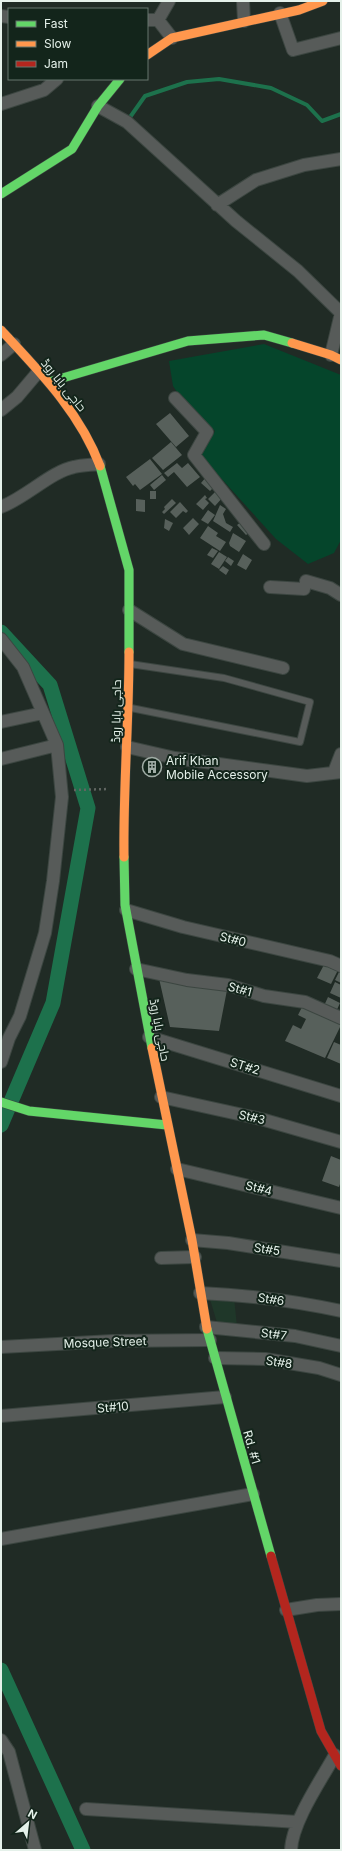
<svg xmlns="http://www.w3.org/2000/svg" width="342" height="1851" font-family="Inter,Cairo,sans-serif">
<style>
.built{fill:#1f3729}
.green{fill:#05452b}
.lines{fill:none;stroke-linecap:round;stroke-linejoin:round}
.stream{stroke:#1d714c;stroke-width:4}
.canal{stroke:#1d714c;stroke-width:15}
.building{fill:#57605b}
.lane-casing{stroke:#3c4641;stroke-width:8}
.street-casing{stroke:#3c4641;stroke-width:14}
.fast-casing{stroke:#3c4641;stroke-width:10}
.slow-casing{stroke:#3c4641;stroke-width:10}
.jam-casing{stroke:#3c4641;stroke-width:10}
.path{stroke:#606561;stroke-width:2.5;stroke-dasharray:2 3;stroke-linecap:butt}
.lane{stroke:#575b59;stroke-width:6}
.street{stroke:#575b59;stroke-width:12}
.fast{stroke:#63d668;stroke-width:9}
.slow{stroke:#ff974d;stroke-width:9}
.jam{stroke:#b3261e;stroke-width:9}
.labels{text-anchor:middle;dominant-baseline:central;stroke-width:4;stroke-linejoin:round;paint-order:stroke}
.street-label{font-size:12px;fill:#e5f1ea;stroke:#13251b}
.poi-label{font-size:12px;fill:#e5f1ea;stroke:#13251b;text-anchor:start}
</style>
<rect width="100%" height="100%" fill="#202b25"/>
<!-- built -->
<path class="built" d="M209,1296L234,1298L237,1326H218Z"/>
<!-- green -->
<path class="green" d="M264,344L341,375V540L334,553L308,564L276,539L201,456L215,431L181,398L173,386L169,361Z"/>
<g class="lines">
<!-- stream -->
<path class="stream" d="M128,120L145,96L187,82L219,79L271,88L307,105L322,121L341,114"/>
<!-- canal -->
<path class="canal" d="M1,632L50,685L88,808L53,1003L1,1125
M1,1670L83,1850"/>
</g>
<!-- building -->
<path class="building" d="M170,413L189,436L176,447L156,424Z
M171,442L182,455L163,470L152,458Z
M150,459L162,474L140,490L135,484L133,486L126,477Z
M177,463L182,468L188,463L200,477L187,487L174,472L168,477L164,473Z
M162,475L166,480L154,490L150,485Z
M206,477L215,486L210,491L201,483Z
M217,490L223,497L215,506L208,499Z
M150,491H156V499H150Z
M205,495L207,498L205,499L209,503L203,510L196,504Z
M136,499L145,500V512L136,511Z
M172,499L176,503L164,514L162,512L165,509L164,507Z
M180,502L188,511L186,513L183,511L176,518L170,512Z
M220,505L226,509L223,514L226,523L233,527L230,532L213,521Z
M208,510L215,515L208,524L201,520Z
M193,518L199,524L189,535L183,528Z
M165,519L173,523L169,531L164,528Z
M241,522L250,532L246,535L237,525Z
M208,526L218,533L216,536L226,542L220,551L200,538Z
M233,533L246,541L239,552L230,546L229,543Z
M212,548L218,551L213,558L207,555Z
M219,552L227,557L219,569L211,564Z
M243,554L252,560L246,570L237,565Z
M228,557L234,561L231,566L225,561Z
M223,566L229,570L226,575L219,570Z
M145,760L160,763L159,772L145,771Z
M326,961L339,968L331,984L317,978Z
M341,968V983L335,980Z
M158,974L228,985L219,1031L170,1027Z
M335,982L341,985V998L330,993Z
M328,997L340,1003L335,1014L323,1008Z
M304,1003L341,1021V1025L325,1058L285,1041L293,1025L301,1029L306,1019L298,1015Z
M334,1042L341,1045V1064L327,1058Z
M331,1156L341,1160V1181L339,1187L322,1181Z"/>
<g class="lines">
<defs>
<path id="lane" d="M130,664L224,678L310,702L300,742L131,708"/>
<path id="street" d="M243,1L244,21
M280,13L293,50L341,38
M1,16L9,17
M147,20H158L172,38
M158,20L169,1
M1,104L44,90L57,79
M98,106L127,122L236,221L298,271L341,313L331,355
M217,205L256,180L304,165L341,159
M1,355L14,344
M175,398L207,432L194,455L264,544
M1,410L17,397L39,371
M1,507C25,498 52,471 74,467C82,465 91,465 99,464
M306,581L330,588L341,595
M270,587L304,589
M129,610L183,644L283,668
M1,639L23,667L57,745L62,797L53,881L45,933L20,1016L9,1038L1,1062
M1,722L43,713
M127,747L175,758L307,776L341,772
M1,759L57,745
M334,772L341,754
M126,910L183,927L330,961L341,966
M136,969L187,980L228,985L264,996L305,1002L341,1018
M149,1037L341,1096
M161,1097L261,1119L341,1142
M177,1169L341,1208
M192,1240L228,1243L341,1261
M161,1258L195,1257
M200,1293C247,1295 295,1301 341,1311
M206,1327L295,1336L341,1346
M1,1347L113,1341L210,1340
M215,1358L265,1359L319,1368L341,1375
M1,1416L225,1397
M1,1539L253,1494
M286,1610L317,1605L341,1604
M1,1740L9,1752L35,1850
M86,1809L298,1822
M291,1850C292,1822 321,1780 335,1755"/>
<path id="fast" d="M1,194L72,149L98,106L120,79
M49,382L188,341L264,335L292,343
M100,466L129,570V652
M124,857L125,905L152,1048
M1,1102L29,1111L167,1125
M207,1329L271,1556"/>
<path id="slow" d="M147,55L172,38L299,10L323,1
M1,330C39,371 80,412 100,466
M292,343L331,355L341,360
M124,857C123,789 129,721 129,652
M152,1048L192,1240L207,1329"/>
<path id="jam" d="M271,1556L321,1731L341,1766"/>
</defs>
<!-- lane casing -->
<use href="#lane" class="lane-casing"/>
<!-- street casing -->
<use href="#street" class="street-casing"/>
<!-- fast casing -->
<use href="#fast" class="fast-casing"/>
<!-- slow casing -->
<use href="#slow" class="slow-casing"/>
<!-- jam casing -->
<use href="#jam" class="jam-casing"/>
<!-- path -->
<path class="path" d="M74,790L109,789"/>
<!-- lane -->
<use href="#lane" class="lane"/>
<!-- street -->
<use href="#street" class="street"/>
<!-- fast -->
<use href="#fast" class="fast"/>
<!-- slow -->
<use href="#slow" class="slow"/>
<!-- jam -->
<use href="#jam" class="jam"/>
</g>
<!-- icons -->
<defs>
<symbol id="building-ring" viewBox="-11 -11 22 22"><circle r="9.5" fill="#13251b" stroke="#a0aca5" stroke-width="1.5"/><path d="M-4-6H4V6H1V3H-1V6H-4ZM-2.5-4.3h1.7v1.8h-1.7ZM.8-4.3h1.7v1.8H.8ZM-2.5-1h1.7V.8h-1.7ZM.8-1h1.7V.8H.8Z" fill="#a0aca5"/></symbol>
</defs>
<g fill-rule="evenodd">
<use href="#building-ring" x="141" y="756" width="22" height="22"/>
</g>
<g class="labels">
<!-- street labels -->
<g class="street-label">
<text transform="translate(64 385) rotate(51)">حاجی بابا روڈ</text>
<text transform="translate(116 711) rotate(-89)">حاجی بابا روڈ</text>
<text transform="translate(233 939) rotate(14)">St#0</text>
<text transform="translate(240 989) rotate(15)">St#1</text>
<text transform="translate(160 1030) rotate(79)">حاجی بابا روڈ</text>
<text transform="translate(245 1066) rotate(17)">ST#2</text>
<text transform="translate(252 1117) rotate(13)">St#3</text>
<text transform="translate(259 1188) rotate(13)">St#4</text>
<text transform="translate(267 1249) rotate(8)">St#5</text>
<text transform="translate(271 1299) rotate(8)">St#6</text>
<text transform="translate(274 1334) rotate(6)">St#7</text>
<text transform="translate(105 1342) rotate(-2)">Mosque Street</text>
<text transform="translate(279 1362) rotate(8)">St#8</text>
<text transform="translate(113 1407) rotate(-5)">St#10</text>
<text transform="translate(252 1447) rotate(74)">Rd. #1</text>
</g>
<!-- poi labels -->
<g class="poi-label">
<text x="166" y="760">Arif Khan<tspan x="166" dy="14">Mobile Accessory</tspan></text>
</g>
</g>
<!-- border -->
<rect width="342" height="1851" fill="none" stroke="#e5f1ea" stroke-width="4"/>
<!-- legend -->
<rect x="8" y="8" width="140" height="72" fill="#13251b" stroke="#67776e"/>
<rect x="16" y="21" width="20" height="6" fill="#63d668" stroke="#67776e"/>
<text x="44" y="28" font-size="12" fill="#e5f1ea">Fast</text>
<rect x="16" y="41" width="20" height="6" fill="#ff974d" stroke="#67776e"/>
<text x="44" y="48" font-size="12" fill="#e5f1ea">Slow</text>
<rect x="16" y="61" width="20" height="6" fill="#b3261e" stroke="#67776e"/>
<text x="44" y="68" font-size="12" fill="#e5f1ea">Jam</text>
<!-- north arrow -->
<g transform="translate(28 1823) rotate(28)" stroke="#13251b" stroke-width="3" paint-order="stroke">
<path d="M0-3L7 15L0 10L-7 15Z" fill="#e5f1ea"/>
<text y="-6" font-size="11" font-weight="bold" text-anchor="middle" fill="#e5f1ea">N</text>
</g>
</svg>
